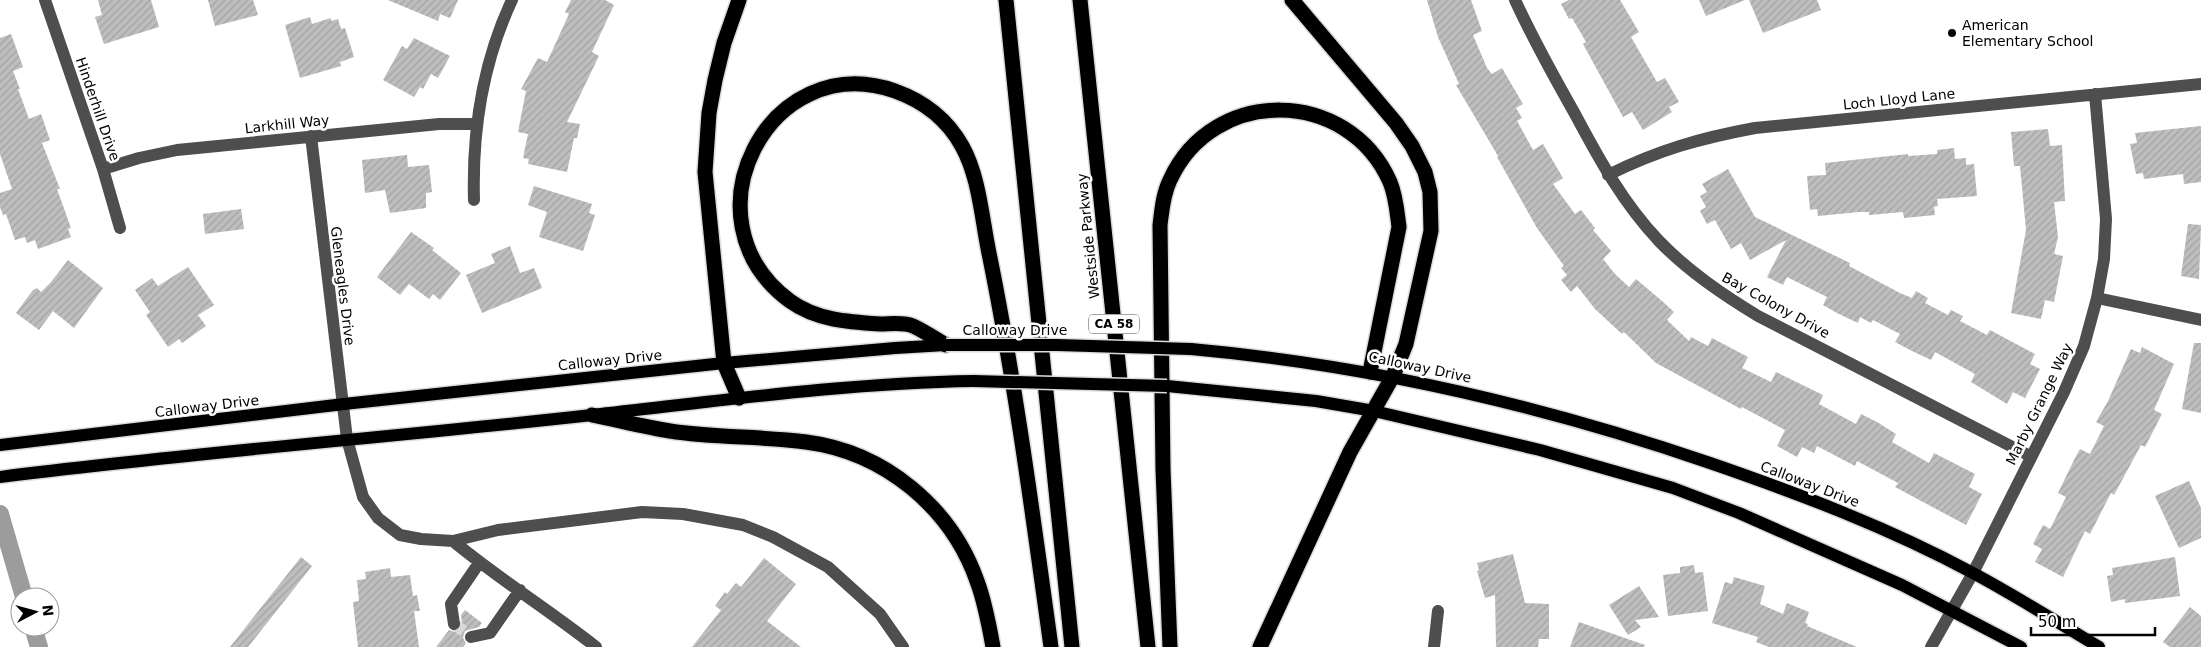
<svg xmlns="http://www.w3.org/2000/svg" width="2201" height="647" font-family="'DejaVu Sans',sans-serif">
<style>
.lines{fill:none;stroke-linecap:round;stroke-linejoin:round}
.canal{stroke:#9c9c9c;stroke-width:18}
.building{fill:url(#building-hatch)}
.minor-tunnel{stroke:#d9d9d9;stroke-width:12;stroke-dasharray:12 6;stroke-linecap:butt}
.major-casing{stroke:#dbdbdb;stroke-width:15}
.highway-casing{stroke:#dbdbdb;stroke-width:18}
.minor{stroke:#4e4e4e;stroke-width:12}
.major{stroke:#000;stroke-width:12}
.highway{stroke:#000;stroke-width:15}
.major-bridge-casing{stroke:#dbdbdb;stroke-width:15;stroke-linecap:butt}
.major-bridge{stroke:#000;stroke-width:12}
.poi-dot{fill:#000;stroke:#fff;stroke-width:2}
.labels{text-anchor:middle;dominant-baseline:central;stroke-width:5;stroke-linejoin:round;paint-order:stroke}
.shield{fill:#fff;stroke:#4c4c4c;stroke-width:1}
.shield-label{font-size:12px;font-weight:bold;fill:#000}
.poi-label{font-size:14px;fill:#000;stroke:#fff;text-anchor:start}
.street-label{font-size:14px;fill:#000;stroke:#fff}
</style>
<defs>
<pattern id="building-hatch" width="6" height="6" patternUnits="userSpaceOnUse" patternTransform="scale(1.25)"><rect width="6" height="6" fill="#bebebe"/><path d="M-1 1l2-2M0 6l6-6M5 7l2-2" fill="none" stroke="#a2a2a2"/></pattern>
</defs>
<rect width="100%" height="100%" fill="#fff"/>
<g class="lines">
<!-- canal -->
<path class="canal" d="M0,514L24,597
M33,627L39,647"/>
</g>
<!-- building -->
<path class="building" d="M98,0H151L159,27L104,44L95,17L102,15Z
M208,0H253L258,15L215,26Z
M388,0H458L450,18L440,14L438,21Z
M571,0H605L614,5L592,52L599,56L567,122L580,124L577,138H574L567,172L528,164L529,159L523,158L528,134L518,132L526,91L521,89L538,58L547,62L569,14L565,12Z
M1427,0H1471L1482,31L1473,35L1487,68L1492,74L1502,68L1523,104L1516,108L1522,118L1517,121L1533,150L1543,144L1563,178L1553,184L1575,214L1581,210L1595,228L1593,230L1611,251L1603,259L1615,274L1629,287L1636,279L1662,301L1674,312L1667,320L1689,341L1691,337L1708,346L1712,338L1748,357L1742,368L1771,382L1776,372L1823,395L1819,404L1856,424L1861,414L1877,422L1896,434L1892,442L1929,463L1934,453L1975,474L1969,487L1982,494L1966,525L1895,487L1898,483L1857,461L1855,466L1817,446L1814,453L1802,447L1797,457L1777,446L1785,430L1742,407L1741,409L1656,363L1624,332L1622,334L1595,309L1577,286L1571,292L1561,280L1567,275L1561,268L1564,266L1537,228L1497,157L1498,156L1456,85L1459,84L1438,37Z
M1569,0H1620L1639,32L1631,37L1657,82L1665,78L1679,102L1669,107L1672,112L1643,130L1632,112L1623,117L1583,44L1586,42L1572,18L1569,19L1561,4Z
M1699,0H1745L1706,16Z
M1749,0H1817L1821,10L1763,33Z
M310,17L312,24L331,18V21L338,19L341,29L345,28L354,57L340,62L341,66L300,78L285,25Z
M11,34L23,67L13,71L20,89H18L29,119L41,114L50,140L42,143L60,189H57L71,228L68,229L71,237L38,249L35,240L27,243L25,237L15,240L6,214L3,215L0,207V193L12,189L0,154V38Z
M414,38L450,56L438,78L431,74L423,89L420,87L414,97L383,80L402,46L407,49Z
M2201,126V182L2184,184L2183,174L2144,179L2143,173L2136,174L2130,144L2137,143L2135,133Z
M2048,129L2050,146L2062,145L2065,201L2054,202L2058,237L2054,254L2063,256L2054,302L2045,300L2041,319L2011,313L2026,230L2020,166H2014L2011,132Z
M1954,148L1955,159L1966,158V165L1974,164L1977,196L1937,199L1938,206L1934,207L1935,215L1904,218L1903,212L1869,215V212H1859L1818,216L1817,209L1810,210L1807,176L1826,175L1825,163L1908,154V156L1937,154V150Z
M407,155L408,167L429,165L432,192L426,193V208L390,213L385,190L365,193L362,160Z
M1728,169L1755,217L1850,263L1849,266L1900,293L1912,298L1916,291L1928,298L1925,303L1948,315L1951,310L1963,316L1960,321L1987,335L1990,330L2035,354L2030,364L2040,369L2025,398L2013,392L2007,404L1971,382L1975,374L1964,368L1935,352L1931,360L1910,350L1895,342L1900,334L1873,320L1871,323L1860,317L1858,323L1837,313L1823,305L1827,297L1787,277L1783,285L1767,277L1786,240L1750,260L1741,243L1731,249L1715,220L1707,224L1700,211L1706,207L1700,196L1707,192L1702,184Z
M534,186L592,204L589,213L595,215L583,251L539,237L547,212L528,205Z
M241,209L244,229L205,234L203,214Z
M2188,224L2201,225L2199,279L2181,276Z
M411,232L434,248L432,250L461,273L440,300L433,294L429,299L409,284L400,295L377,277Z
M510,246L520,273L534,268L542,288L482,313L466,275L495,263L491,254Z
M68,260L103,288L74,328L53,311L39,330L16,313L33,290L37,288L41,292L51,282Z
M188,267L214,305L198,315L206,326L182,343L179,339L168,347L146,315L150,312L135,290L152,278L158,286Z
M2194,343H2201V413L2182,409Z
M2142,347L2174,364L2154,410L2162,414L2145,447L2141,445L2114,495L2111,493L2090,534L2085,531L2063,577L2035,562L2042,549L2033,544L2043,525L2050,529L2066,497L2058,493L2076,456L2080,449L2090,454L2104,426L2096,422L2108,401L2131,349L2140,353Z
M2189,481L2201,508V538L2179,548L2155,496Z
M1513,554L1525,603L1549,604V639H1539L1538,647H1496L1495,595L1485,598L1477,571L1479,570L1477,563Z
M301,557L312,566L248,647H230Z
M2175,557L2180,596L2125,603V599L2111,602L2107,576L2113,575L2112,568Z
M764,558L796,584L767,621L801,647H692L721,610L715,606L725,592L727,594L736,583L741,587Z
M1694,565L1695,573L1703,572L1708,611L1668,616L1663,575L1680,573V567Z
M390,568L391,577L410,575L413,596L417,595L420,611H414L419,647H358L353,602L359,601L357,580L366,579L365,572Z
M1734,577L1765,586L1760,604L1783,614L1787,603L1809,612L1805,623L1808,624L1807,626L1857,647H1769L1756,642L1758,637L1712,623L1725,582L1732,584Z
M1639,586L1659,617L1635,620L1641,627L1628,635L1609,605Z
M2190,607L2201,616V647H2170L2163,642Z
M465,610L482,623L479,627L465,631L463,638L466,643L463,647H436L449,630L455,632L459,630L462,623L461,615Z
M1579,622L1645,645L1644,647H1570Z"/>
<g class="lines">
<!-- minor-tunnel -->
<path class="minor-tunnel" d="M454,624L471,637"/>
<defs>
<path id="major" d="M1191,349C1369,365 1541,405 1710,463C1800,494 1889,528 1973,573C2016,596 2057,622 2099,647
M1167,386L1316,401L1374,411L1540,450L1673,488L1739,513L1902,585L2021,647
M0,445L344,404L724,363L895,348L946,345
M0,477C197,452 395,437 592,415C719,401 846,383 974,381"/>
<path id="highway" d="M739,0L724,43L715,80L709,113L705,172L724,363L739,398
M1006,0L1072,647
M1080,0L1148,647
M946,345C936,339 924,331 913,326C904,322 890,324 880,324C848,322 816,320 790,301C680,220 769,47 895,91C923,101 947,119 962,146C980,178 982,222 990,258C1016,387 1033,517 1051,647
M592,415C618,420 644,427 670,431C715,438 761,436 806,442C884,452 951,507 977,581C985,602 989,625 993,647
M1170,647L1163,469L1160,225C1162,210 1163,194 1170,180C1213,86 1348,87 1390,182C1396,196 1397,212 1399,227L1370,372
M1260,647L1350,452L1393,376L1406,344L1431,231L1430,192L1425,172L1412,146L1396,123L1292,0"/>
</defs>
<!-- major casing -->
<use href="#major" class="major-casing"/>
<!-- highway casing -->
<use href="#highway" class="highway-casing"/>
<!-- minor -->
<path class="minor" d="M45,0L103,169L120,228
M1515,0C1533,39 1554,77 1575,114C1599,159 1623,203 1659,241C1688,271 1722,294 1758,316L2030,456
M311,136L347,439L363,497L378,518L400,535L421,539L453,541L498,530L642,512L683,514L743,525L773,537L828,567L880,614L903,647
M103,169L139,158L177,150L439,124H475
M1608,175C1658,150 1701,138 1755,128L2201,84
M474,200C472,130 482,64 512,0
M2097,298L2201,320
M453,541C499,579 549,610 596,647
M454,624L451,604L479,563
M471,637L490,633L520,590
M1434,647L1438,611
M1931,647L1973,573L2064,392L2084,346L2097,298L2104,259L2106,219L2095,94"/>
<!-- major -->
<use href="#major" class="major"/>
<!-- highway -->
<use href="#highway" class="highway"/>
<defs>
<path id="major-bridge" d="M946,345H1057L1191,349
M974,381L1167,386"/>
</defs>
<!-- major-bridge casing -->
<use href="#major-bridge" class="major-bridge-casing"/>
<!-- major-bridge -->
<use href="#major-bridge" class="major-bridge"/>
</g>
<!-- markers -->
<circle class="poi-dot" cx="1952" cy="33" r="5"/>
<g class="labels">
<!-- shield labels -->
<rect class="shield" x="1089" y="314.5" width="50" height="19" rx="4"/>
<g class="shield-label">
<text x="1114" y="324">CA 58</text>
</g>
<!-- poi labels -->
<g class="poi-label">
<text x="1962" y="25">American<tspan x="1962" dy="16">Elementary School</tspan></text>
</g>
<!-- street labels -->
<g class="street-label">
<text transform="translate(1899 99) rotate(-6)">Loch Lloyd Lane</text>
<text transform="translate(98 109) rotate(71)">Hinderhill Drive</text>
<text transform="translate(287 124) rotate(-6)">Larkhill Way</text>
<text transform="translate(1088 236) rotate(-96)">Westside Parkway</text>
<text transform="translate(343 286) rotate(83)">Gleneagles Drive</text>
<text transform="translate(1776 305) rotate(29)">Bay Colony Drive</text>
<text x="1015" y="330">Calloway Drive</text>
<text transform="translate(610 360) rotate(-6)">Calloway Drive</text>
<text transform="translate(1420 367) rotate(12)">Calloway Drive</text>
<text transform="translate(2039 404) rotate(-64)">Marby Grange Way</text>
<text transform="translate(207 406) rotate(-7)">Calloway Drive</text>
<text transform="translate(1810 484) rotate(21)">Calloway Drive</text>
</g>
</g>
<!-- north arrow -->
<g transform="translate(35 612) rotate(84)"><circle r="24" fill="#ffffff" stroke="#999999"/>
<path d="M0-4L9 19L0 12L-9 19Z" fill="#000000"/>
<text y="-8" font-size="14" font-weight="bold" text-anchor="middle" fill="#000000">N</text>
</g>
<!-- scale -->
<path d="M2031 627v8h124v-8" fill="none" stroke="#000000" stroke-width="2.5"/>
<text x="2038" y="627" font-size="15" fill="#000000" stroke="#ffffff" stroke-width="4" paint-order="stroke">50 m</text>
</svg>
